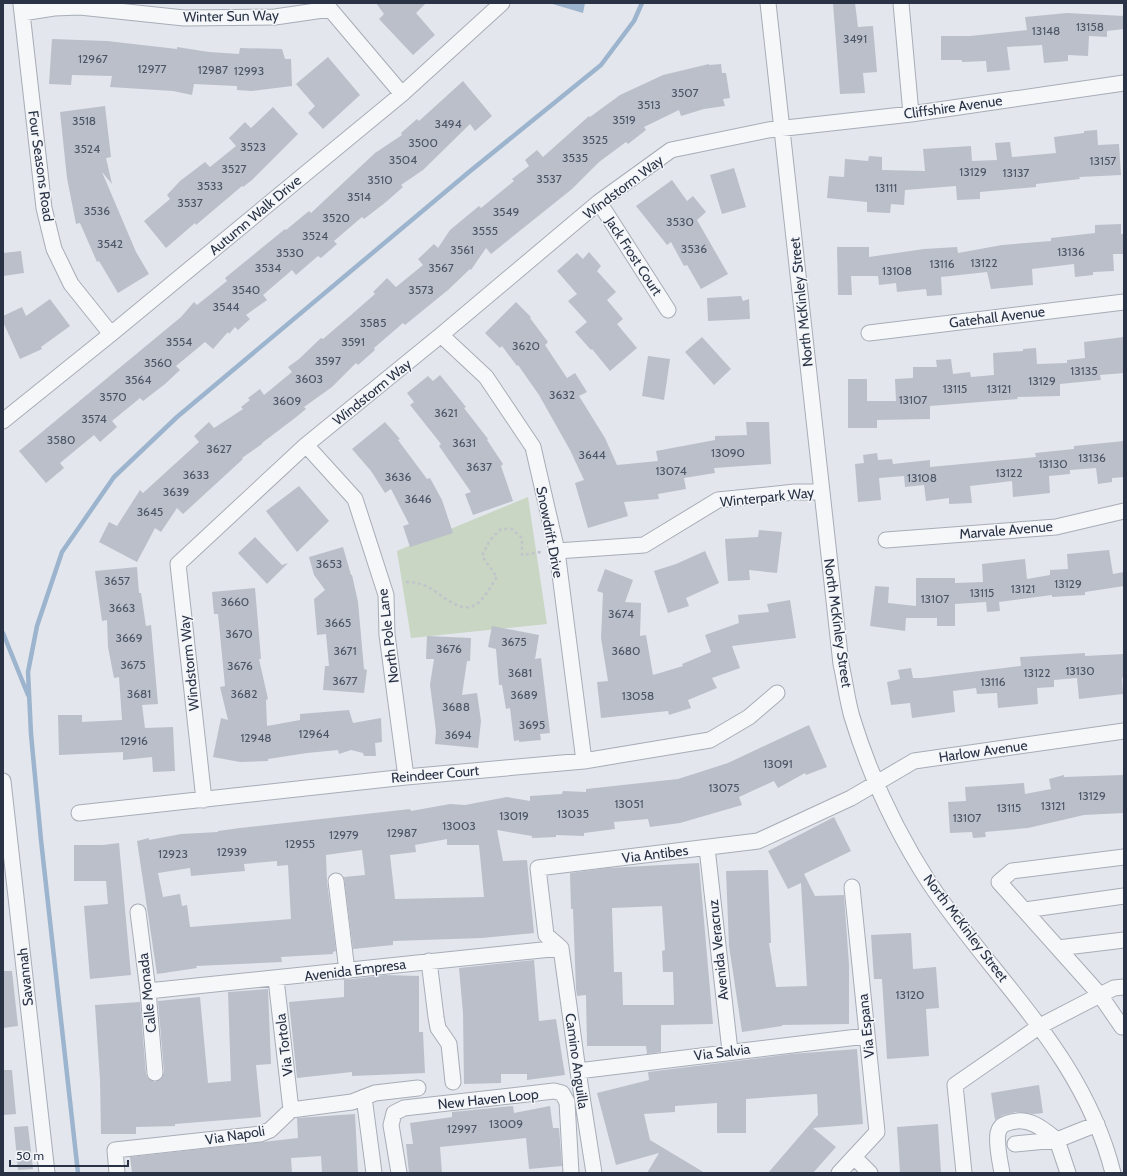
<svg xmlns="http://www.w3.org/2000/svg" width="1127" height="1176" font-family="Cabin,sans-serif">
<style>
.green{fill:#c8d6c3}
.water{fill:#9cb4cd}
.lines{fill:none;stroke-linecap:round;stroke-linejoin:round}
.stream{stroke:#9cb4cd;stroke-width:4.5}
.building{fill:#babfca;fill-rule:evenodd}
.minor-casing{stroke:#a7adb7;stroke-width:17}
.path{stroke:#c1c4ca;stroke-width:2.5;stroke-dasharray:3 3;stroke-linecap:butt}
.minor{stroke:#f6f7f9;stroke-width:15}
.labels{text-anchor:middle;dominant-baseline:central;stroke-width:3;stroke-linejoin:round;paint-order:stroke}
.number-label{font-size:12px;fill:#4d5666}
.street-label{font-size:14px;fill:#293345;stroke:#f3f5f9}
</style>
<rect width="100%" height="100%" fill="#e3e6ec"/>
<!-- green -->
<path class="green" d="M528,497L547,624L411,638L397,551Z"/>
<!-- water -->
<path class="water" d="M549,3H585L583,13Z"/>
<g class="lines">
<!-- stream -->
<path class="stream" d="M3,633L28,695
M78,1173L41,840L31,734L28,672L37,626L62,552L114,477L177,417L469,172L601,65L634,21L642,3"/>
</g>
<!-- building -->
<path class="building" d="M376,3H426L416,13L435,35L413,55L379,19L384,14Z
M833,3H855L858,27L873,26L877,72L863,73L865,93L840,94Z
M1067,13L1124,16V29L1107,31V37L1089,36L1088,56L1068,55V61L1044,63L1042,45L1007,47L1010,70L987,72L986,61L962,62V60H941V36H970L1027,30L1025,17Z
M52,39L107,41L177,49V47L209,52L239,54L240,48L282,49L285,59H291L292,86L252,91L237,90V86L194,84L192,95L173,91L110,87L112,76L72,75L71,85L49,84Z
M328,57L360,95L323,129L308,113L315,106L296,84Z
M709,64V65L721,64L722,73H726L730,98L723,99L725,106L704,109L681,116L679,110L644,127L646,130L628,144L626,142L599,162L572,189L491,254L486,248L471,270L470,269L448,290L405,325L403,323L374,348L375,350L358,365L356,363L332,387L304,407L306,409L295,418L262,443V444L242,458L243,459L183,514L177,508L161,532L155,528L137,562L99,542L109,522L117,526L140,490L143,493L199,442L194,436L209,422L214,428L243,409L241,407L250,400L248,398L260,389L264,395L292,372L288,367L299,359L321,338L323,339L351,315L375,294L373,292L387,278L396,287L423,265L418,259L434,244L438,248L450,230L479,206L481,208L514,181L512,179L529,166L525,160L537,150L543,157L589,116L590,117L620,95L663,75Z
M463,81L492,116L475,131L470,124L423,170L401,185L403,187L386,202L364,219L362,217L334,241L337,244L321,258L318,256L296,275L292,270L263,295L267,300L246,315L250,319L238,330L235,327L229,334L228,332L213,349L205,342L176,366L180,370L165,384L143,401L140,398L112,421L117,427L100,442L94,435L60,463L64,468L46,483L19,451L181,317L194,302L197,305L227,281L225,278L285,229L286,230L309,211L311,213L375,153L402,135L401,133L417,119L419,121Z
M105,106L111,157L106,158L112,184L102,172L136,252L149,274L118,293L99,261L97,262L80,223L76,224L67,178L60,112Z
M273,107L298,134L252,180L243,187L242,186L196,225L195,223L166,248L144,221L170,199L167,195L180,181L205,162L210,167L236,146L229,138L245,122L251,128Z
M1097,130L1098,145L1119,144L1121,175L1079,177L1080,179L1036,184V187L980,192V199L957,200L956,186L905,190L904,205L891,204L890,213L867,212V202L827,198L829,176L844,177L845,159L868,161L869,156L882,157V170L925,171L923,149L971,146L972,161L997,160L995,143L1010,142L1012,157L1056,153L1054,137L1084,133V131Z
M734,168L746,207L722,214L710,175Z
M672,180L687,201L693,196L706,212L697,220L728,274L701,289L687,265L684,266L671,242L667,245L636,206Z
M1121,224V234H1124V254H1113L1114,271L1093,272V275L1075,277L1074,264L1032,269L1033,285L991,289L987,272L941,277L942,295L927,296L926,289L897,292L896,283L879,285L878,276H851L852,295H838L837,247H869V257L924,249L957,247L958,253L1002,245L1051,241V238L1095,233V225Z
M21,251L24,273L3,276V253Z
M589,252L601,266L597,271L616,292L607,300L623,319L617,324L637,348L610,371L592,349L591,350L575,332L587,322L568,301L577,294L557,271L577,253L583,259Z
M741,296L743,301L749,299L750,319L708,321L707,298Z
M50,299L70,326L41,347L42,349L20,359L3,322V316L22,307L26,316Z
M516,302L531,317L530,318L548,342L545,345L567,378L575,373L587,392L579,396L605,438L617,465L658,461L656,451L715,440V436L747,435L746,422H769L771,464L714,468L715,473L684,478L686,489L658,494L659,499L624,502L628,516L588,528L575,483L584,480L570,450L539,395L518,365L517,366L502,346L500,348L485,333Z
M702,337L731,369L714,385L685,352Z
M1124,337V373L1100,375L1101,380L1060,384V396L1017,397L1018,399L930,406V419L877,420V428H848V379H867V401H896L895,379L913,378V367H937L936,360L951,359L953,374L970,372L971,377L994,375L993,353L1023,351V349L1036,348L1037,364L1067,363V360L1085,358L1084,342Z
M648,356L670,359L664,400L642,396Z
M440,375L466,407L464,408L488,439L487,440L503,464L501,466L513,501L473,515L465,494L471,492L439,446L441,444L410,405L414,402L407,393L428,376L433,381Z
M385,422L400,439L398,440L427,479L430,478L442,500L453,533L410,547L403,526L409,524L391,489L385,493L371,471L352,449Z
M1124,441V477L1112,478V482L1098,484L1096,468L1070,470V474L1049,476L1050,493L1013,497L1012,481L970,486L972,503L949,504V498L926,501L924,485L905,487L904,476L879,478L881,500L858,502L855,464L864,463L863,455L877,453L878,460L892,459L893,464L930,460V467L1036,457L1035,453L1074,449V446Z
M299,486L329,521L297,552L266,511Z
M759,530L782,532L777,573L749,570L750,580L728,581L725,539L758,537Z
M255,537L282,565L288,563L267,584L238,553Z
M343,547L351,575H352L358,602L364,669L367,670L364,693L323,690L325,666H329L326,634L317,635L314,599L325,590L314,575L309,557Z
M1109,550L1113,574L1124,572V586L1085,592V595L1052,597V595L999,602L1000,611L987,612L986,602L955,604V626H937V618H906L905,631L870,626L875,586L889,587L888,603L916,606V578H955V583L983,582L982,564L1025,559L1027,579L1050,575V570L1068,569L1067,554Z
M705,551L719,583L686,598L689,606L668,613L654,571L676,564Z
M137,567L139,593H141L146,626L151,625L158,704L142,705L145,728L173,727L175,771L153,772L152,757L123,760V752L59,755L58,715H82V722L122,720L119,677L114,678L108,647L107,620L102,621L95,571Z
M605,569L633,580L625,602L641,603L640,636L646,635L653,675L683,666L682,664L711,652L705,635L739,623L738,615L769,612L767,604L790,600L796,638L732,646L740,668L712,678L717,688L688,700L691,708L669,715L668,711L601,718L597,682L608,681L601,638L603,593L597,591Z
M255,588L261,659H259L268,699L266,700L267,726L300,720V714L349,710L353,723L381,718L382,742L375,743L376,756H364L363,753L351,750L339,754L338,750L307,753L268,759V761L240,762L213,757L221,718L228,720L220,687L225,686L218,614H214L212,592Z
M492,626L539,635L535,659L541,658L550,733L540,734L541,740L519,742V740L514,741L510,708L506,709L502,685H499L496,649L488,647Z
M427,636L471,638L470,661H467L462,695L477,693L481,721L478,748L435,744L436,731L430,685L434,659H426Z
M1085,653V656L1124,654V677L1122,678L1123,694L1079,699L1077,678L1054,680V687L1037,688L1038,704L998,708L997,693L977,694L976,688L953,691L955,712L912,718L910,703L891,705L887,682L900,679L898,670L911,668L913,678H922L1021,666L1020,657Z
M809,725L827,767L806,775L805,773L778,788L774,781L739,797L742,805L680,823L650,827L648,819L614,822L615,829L584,833V836L556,835V837L532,838V836L497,830L503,861L527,860L534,933L482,938L393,941V945L353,949L344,877L365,875L362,850L326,855L327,882L336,951L333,952V954L281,957L282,962L196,966L197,968L157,974L137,841L149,838V840L181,834L218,832V831L240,828L410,809L411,811L450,804L465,805L507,797L530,801V796L562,794L563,791L586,792V789L678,779L728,763ZM447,839V845H479L484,897L395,899L390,855L416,852L415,845ZM277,861V866L288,865L291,919L190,927L187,905L182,906L180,894L163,897L158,873L190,868L191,876L223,873L245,871L244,864Z
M1064,775V777L1124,775V813L1084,815L1028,828L985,832L986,837L973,838L972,832L950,833L948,802L966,801L965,787L1024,783L1025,794L1051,789L1049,779Z
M834,817L851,851L804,874L815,896L844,895L849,965V1024L782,1025V1026L742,1032L729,946L726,871L768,870L771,943H769L776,987L807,986L801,883L788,889L768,851Z
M119,843L131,975L90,979L84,906L108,904L106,881H74V845H103Z
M699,863L713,1024L661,1025V1052L647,1054L646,1046H587L586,995L577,996L576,989L573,909H571L570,873L608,868ZM662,906L665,950L662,951L663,972H673L674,1005H623L622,972H614L612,908Z
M911,933L913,969L936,967L939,1008L926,1009L929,1056L887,1059L882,979H874L871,935Z
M534,960L539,1021L556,1019L565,1075L527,1080V1074H501V1083L464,1084L463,1013L459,968Z
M3,971H12L18,1026L3,1028Z
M385,975L419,976V1032H423L425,1073L352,1076V1072L297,1078L289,1002L344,997V980Z
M268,989L271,1064L256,1065L261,1117L175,1124V1126L136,1127V1134H101L100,1080L95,1005L140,1002L146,1074L148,1078L155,1082L160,1080L164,1072L158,1001L200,997L208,1083L231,1081L228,992Z
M857,1049L863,1124L813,1128L836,1147L813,1173H768L818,1115L817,1094L746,1099V1133H717V1103L675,1106V1112L644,1114L650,1140L705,1173H647L659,1153L616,1165L597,1093L649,1080L648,1072L791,1054Z
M3,1070H12L16,1114L3,1115Z
M1039,1085L1043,1113L1034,1114L1016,1112L1003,1115L995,1120L991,1093Z
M513,1106L514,1113L550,1106L553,1128H559L562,1166L529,1169L526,1138L440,1147L442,1173H409L406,1144H413L410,1123L452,1117V1112Z
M355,1114L358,1173H322L321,1156L291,1158L292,1173H132L130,1157L298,1138L297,1118Z
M938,1124L941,1173H900L897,1127Z
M28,1126L33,1169L18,1170L14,1127Z"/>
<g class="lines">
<defs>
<path id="minor" d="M768,3L841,664C845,681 847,700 852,717C870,776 897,833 930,884C995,981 1083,1054 1113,1173
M901,3L911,114
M21,4L44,208L54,249L71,284L111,334
M22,13L54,8L80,7L184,18L275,17L330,9L402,94
M599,202L668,310
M869,333L1124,302
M441,335L486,377L533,447L557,551L584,761
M3,421L111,334L402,94L502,3
M306,445L355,499L386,595L387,635L406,777
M886,540L1056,527L1124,511
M557,551L644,545L718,500L795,492H822
M3,781L47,1173
M204,800L178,564L306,445L441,335L599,202L671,150L768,130L911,114L1124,83
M79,813L406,777L584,761L710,740L749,717L777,693
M707,848L730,1051
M1124,857L1012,871L999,882L1100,995L1122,1027H1124
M336,881L347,971
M1025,910L1124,896
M138,912L148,991L155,1073
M561,948L546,935L538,868L758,841L851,798L914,761L1124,731
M561,948L578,1071L594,1173
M1058,948L1124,940
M429,961L436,1017L438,1028L449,1044L453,1082
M276,979L291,1110
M148,991L561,948
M578,1071L866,1036
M364,1097L374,1173
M854,1157L870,1173
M117,1173L115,1150L260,1134L270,1130L291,1110L352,1102L375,1093L418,1088
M399,1173L391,1125L394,1113L404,1108L554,1091L562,1093L567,1102L571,1173
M839,1173L877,1132L852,887
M964,1173L955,1085L1040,1026L1100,995L1114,988L1124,987
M1002,1173C1000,1161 996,1145 998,1133C1000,1125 1004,1124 1011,1122C1030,1117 1043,1129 1057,1140L1015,1144
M1068,1173L1057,1140L1097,1124"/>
</defs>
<!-- minor casing -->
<use href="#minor" class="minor-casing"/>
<!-- path -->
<path class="path" d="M406,582C415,582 422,584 430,588C444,596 463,617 479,602C486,596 492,584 497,577L482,556L490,540L501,529H512L522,538V555L541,552"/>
<!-- minor -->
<use href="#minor" class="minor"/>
</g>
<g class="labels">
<!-- number labels -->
<g class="number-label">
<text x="1090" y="26">13158</text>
<text x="1046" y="30">13148</text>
<text x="855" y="38">3491</text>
<text x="93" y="58">12967</text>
<text x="152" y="68">12977</text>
<text x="213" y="69">12987</text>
<text x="249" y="70">12993</text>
<text x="685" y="92">3507</text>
<text x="649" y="104">3513</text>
<text x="624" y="119">3519</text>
<text x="84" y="120">3518</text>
<text x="448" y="123">3494</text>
<text x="595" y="139">3525</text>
<text x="423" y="142">3500</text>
<text x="253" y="146">3523</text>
<text x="87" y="148">3524</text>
<text x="575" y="157">3535</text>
<text x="403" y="159">3504</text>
<text x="1103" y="160">13157</text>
<text x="234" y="168">3527</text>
<text x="973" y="171">13129</text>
<text x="1016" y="172">13137</text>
<text x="549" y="178">3537</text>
<text x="380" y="179">3510</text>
<text x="210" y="185">3533</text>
<text x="886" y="187">13111</text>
<text x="359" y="196">3514</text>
<text x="190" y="202">3537</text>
<text x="97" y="210">3536</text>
<text x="506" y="211">3549</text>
<text x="336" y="217">3520</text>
<text x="680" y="221">3530</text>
<text x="485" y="230">3555</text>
<text x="315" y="235">3524</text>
<text x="110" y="243">3542</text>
<text x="694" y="248">3536</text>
<text x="462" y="249">3561</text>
<text x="1071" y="251">13136</text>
<text x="290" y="252">3530</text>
<text x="984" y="262">13122</text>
<text x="942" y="263">13116</text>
<text x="268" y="267">3534</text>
<text x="441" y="267">3567</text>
<text x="897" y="270">13108</text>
<text x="246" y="289">3540</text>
<text x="421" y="289">3573</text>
<text x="226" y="306">3544</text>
<text x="373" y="322">3585</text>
<text x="179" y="341">3554</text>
<text x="353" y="341">3591</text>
<text x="526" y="345">3620</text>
<text x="328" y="360">3597</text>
<text x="158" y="362">3560</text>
<text x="1084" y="370">13135</text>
<text x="309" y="378">3603</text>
<text x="138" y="379">3564</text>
<text x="1042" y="380">13129</text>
<text x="955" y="388">13115</text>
<text x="999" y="388">13121</text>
<text x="562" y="394">3632</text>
<text x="113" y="396">3570</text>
<text x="913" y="399">13107</text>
<text x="287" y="400">3609</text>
<text x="446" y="412">3621</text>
<text x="94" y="418">3574</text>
<text x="61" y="439">3580</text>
<text x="464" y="442">3631</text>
<text x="219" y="448">3627</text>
<text x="728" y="452">13090</text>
<text x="592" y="454">3644</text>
<text x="1092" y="457">13136</text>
<text x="1053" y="463">13130</text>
<text x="479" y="466">3637</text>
<text x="671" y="470">13074</text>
<text x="1009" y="472">13122</text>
<text x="196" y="474">3633</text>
<text x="398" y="476">3636</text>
<text x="922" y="477">13108</text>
<text x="176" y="491">3639</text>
<text x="418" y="498">3646</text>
<text x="150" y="511">3645</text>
<text x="329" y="563">3653</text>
<text x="117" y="580">3657</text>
<text x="1068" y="583">13129</text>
<text x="1023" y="588">13121</text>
<text x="982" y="592">13115</text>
<text x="935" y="598">13107</text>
<text x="235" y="601">3660</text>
<text x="122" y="607">3663</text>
<text x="621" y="613">3674</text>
<text x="338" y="622">3665</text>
<text x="239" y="633">3670</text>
<text x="129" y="637">3669</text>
<text x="514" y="641">3675</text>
<text x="449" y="648">3676</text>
<text x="345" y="650">3671</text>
<text x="626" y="650">3680</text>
<text x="133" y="664">3675</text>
<text x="240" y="665">3676</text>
<text x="1080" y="670">13130</text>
<text x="520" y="672">3681</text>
<text x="1037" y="672">13122</text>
<text x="345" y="680">3677</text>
<text x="993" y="681">13116</text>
<text x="139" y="693">3681</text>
<text x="244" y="693">3682</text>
<text x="524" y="694">3689</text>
<text x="638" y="695">13058</text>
<text x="456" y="706">3688</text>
<text x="532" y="724">3695</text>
<text x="314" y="733">12964</text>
<text x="458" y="734">3694</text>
<text x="256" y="737">12948</text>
<text x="134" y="740">12916</text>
<text x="778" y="763">13091</text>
<text x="724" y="787">13075</text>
<text x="1092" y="795">13129</text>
<text x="629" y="803">13051</text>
<text x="1053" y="805">13121</text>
<text x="1009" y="807">13115</text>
<text x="573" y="813">13035</text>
<text x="514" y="815">13019</text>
<text x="967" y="817">13107</text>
<text x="459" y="825">13003</text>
<text x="402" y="832">12987</text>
<text x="344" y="834">12979</text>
<text x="300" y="843">12955</text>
<text x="232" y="851">12939</text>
<text x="173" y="853">12923</text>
<text x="910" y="994">13120</text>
<text x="506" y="1123">13009</text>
<text x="462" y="1128">12997</text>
</g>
<!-- street labels -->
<g class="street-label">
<text transform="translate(231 16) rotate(-1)">Winter Sun Way</text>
<text transform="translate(953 107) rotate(-8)">Cliffshire Avenue</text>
<text transform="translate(41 166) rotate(82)">Four Seasons Road</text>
<text transform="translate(623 187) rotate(-37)">Windstorm Way</text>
<text transform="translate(255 215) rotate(-40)">Autumn Walk Drive</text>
<text transform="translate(634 256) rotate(57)">Jack Frost Court</text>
<text transform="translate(801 302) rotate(-96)">North McKinley Street</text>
<text transform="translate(997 317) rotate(-7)">Gatehall Avenue</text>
<text transform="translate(372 392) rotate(-39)">Windstorm Way</text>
<text transform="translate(767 497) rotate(-6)">Winterpark Way</text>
<text transform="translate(1006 530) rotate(-5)">Marvale Avenue</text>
<text transform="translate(550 532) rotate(79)">Snowdrift Drive</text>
<text transform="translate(838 623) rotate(82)">North McKinley Street</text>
<text transform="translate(388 636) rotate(-97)">North Pole Lane</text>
<text transform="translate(189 663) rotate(-96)">Windstorm Way</text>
<text transform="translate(983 751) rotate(-8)">Harlow Avenue</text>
<text transform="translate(435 774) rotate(-5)">Reindeer Court</text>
<text transform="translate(655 854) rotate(-7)">Via Antibes</text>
<text transform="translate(966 928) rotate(53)">North McKinley Street</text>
<text transform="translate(718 950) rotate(-96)">Avenida Veracruz</text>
<text transform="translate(355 970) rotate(-7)">Avenida Empresa</text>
<text transform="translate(25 977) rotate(-96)">Savannah</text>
<text transform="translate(147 993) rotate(-96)">Calle Monada</text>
<text transform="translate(866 1026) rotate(-96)">Via Espana</text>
<text transform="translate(284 1045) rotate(-97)">Via Tortola</text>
<text transform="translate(722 1052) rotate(-7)">Via Salvia</text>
<text transform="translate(577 1061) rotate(82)">Camino Anguilla</text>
<text transform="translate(488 1099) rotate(-6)">New Haven Loop</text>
<text transform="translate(235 1135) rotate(-9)">Via Napoli</text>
</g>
</g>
<!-- border -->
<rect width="1127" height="1176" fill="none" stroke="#293345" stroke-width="8"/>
<!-- scale -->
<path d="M10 1160v6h118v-6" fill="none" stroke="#293345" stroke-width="2"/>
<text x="16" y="1160" font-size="12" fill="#293345" stroke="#f3f5f9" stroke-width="3" paint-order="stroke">50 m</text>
</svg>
